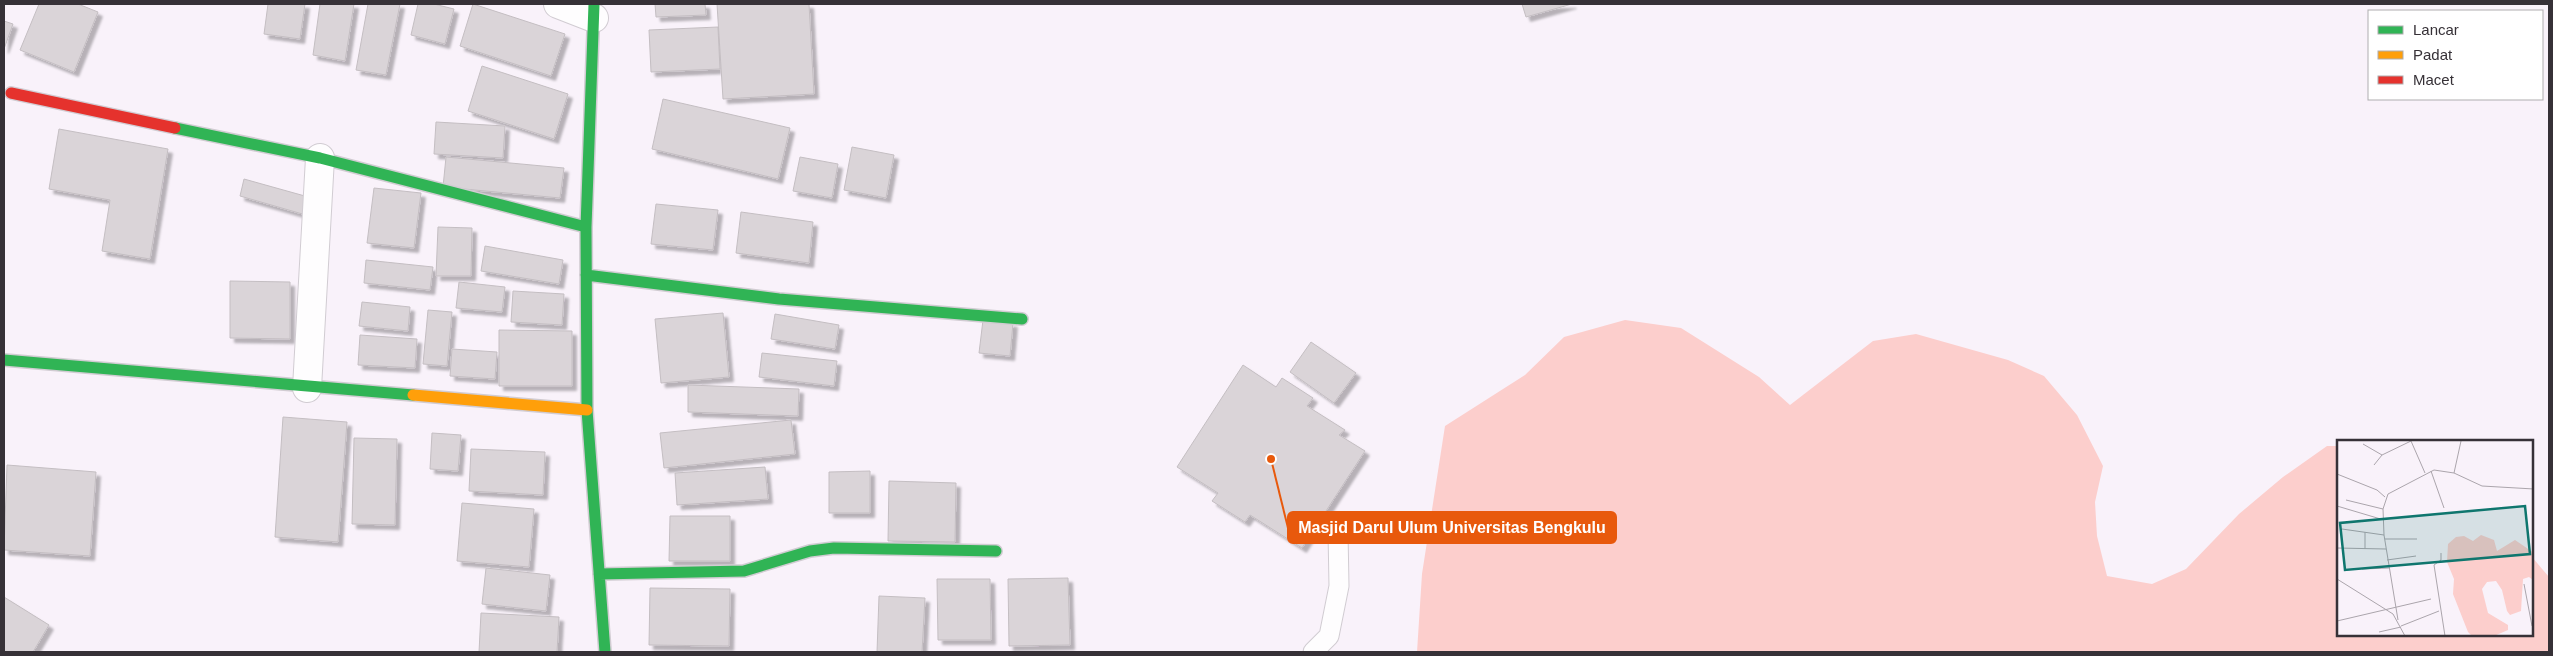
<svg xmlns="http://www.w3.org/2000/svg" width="2553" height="656" font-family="Arial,sans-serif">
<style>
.green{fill:#fccecc}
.building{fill:#dad4d8;stroke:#c4bec2;filter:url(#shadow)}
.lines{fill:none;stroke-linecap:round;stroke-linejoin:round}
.lane-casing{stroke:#d1ccd2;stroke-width:21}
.street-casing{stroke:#d1ccd2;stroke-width:30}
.fast-casing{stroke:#d1ccd2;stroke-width:14}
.slow-casing{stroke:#d1ccd2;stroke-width:14}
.jam-casing{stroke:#d1ccd2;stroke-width:14}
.lane{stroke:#fefdfe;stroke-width:19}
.street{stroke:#fefdfe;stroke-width:28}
.fast{stroke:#30b455;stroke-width:11}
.slow{stroke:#ff9f0a;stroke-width:11}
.jam{stroke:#e5322d;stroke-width:11}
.inset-road{fill:none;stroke:#aba5ac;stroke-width:1}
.view{fill:#0f766e;fill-opacity:0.15;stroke:#0f766e;stroke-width:2.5}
.inset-edge{fill:none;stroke:#363137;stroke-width:2.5}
.leader{fill:none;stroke:#e8590c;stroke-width:2}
.callout-dot{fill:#e8590c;stroke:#fff;stroke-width:2}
.callout{fill:#e8590c;stroke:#e8590c;stroke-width:2}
.callout-label{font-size:16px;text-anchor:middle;font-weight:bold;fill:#fff}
</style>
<defs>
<filter id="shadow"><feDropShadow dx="4.5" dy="4.5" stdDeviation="1" flood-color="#0004"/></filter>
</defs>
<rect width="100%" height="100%" fill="#f9f2fa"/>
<!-- green -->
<path class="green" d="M1625,320L1681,328L1759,377L1790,405L1873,341L1916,334L2008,360L2044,376L2077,415L2103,466L2095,502L2097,536L2107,576L2152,584L2186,569L2239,514L2283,477L2327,446H2338V635H2532V557L2549,577V652H1417L1422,574L1445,426L1525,375L1564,337Z"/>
<!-- building -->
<path class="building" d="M39,4H78L98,12L74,72L20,50Z
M268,4H305L300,39L264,34Z
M320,4H354L345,61L313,55Z
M368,4H400L386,75L356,70Z
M418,4H434L454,9L445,44L411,35Z
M473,4L565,34L551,76L460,46Z
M655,4H705L706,15L656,17Z
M717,4H809L814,94L723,99Z
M1522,4H1572L1526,17Z
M4,21L13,24L4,49Z
M718,27L720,69L651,72L649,30Z
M482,66L568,94L554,139L468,111Z
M663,99L790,128L778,179L652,149Z
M436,122L505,126L503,158L434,154Z
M59,129L168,149L150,259L102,251L110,200L49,189Z
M852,147L894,155L886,198L844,190Z
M446,157L564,168L560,198L443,187Z
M800,157L838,164L832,198L793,191Z
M244,179L312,198L306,215L240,196Z
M374,188L421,193L414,248L367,243Z
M656,204L718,210L713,250L651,244Z
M741,212L813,222L809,263L736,253Z
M438,227L472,228L471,276H436Z
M485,246L563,260L559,284L481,271Z
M366,260L433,267L430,290L364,283Z
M230,281L290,282V339L230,338Z
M459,282L505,287L502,312L456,308Z
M513,291L564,294L562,325L511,322Z
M362,302L410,307L408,331L359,326Z
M428,310L452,312L447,366L423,364Z
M723,313L729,377L661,383L655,319Z
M775,314L839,325L835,349L771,339Z
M983,320L1013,323L1010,356L979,353Z
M499,330L572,331V386H499Z
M360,335L417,339L415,368L358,365Z
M1311,342L1356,373L1334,403L1290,372Z
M452,349L497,352L495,379L450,376Z
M762,353L837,361L834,386L759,377Z
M1243,365L1276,387L1282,378L1313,398L1307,406L1345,430L1339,435L1365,451L1302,548L1250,515L1245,522L1212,501L1218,493L1177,467Z
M688,385L799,389L798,416L688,412Z
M283,417L347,422L338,542L275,537Z
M791,420L795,454L664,468L660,433Z
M432,433L461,435L458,471L430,469Z
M354,438L397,439L395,525L352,524Z
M471,449L545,452L543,495L469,491Z
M7,465L96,472L90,556L4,550Z
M765,467L768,499L677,505L675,473Z
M870,471V513H829V472Z
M889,481L956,483L955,542L888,541Z
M462,503L534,509L529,567L457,561Z
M670,516H730V561H669Z
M486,568L550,575L546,611L482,604Z
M1068,578L1070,645L1009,646L1008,579Z
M937,579H990L991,640H938Z
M650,588L730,589L729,646L649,645Z
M879,596L925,598L922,652H877Z
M4,597L49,625L33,652H4Z
M481,613L559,617L557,652H479Z"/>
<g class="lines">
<defs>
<path id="lane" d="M1313,652L1329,636L1339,586L1338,532"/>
<path id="street" d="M558,4L594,18
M307,388L320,158"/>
<path id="fast" d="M594,4L586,227L587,410L605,652
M175,128L320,158L586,227
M586,275L779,299L1022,319
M4,360L413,395
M599,574L744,571L810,551L834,548L996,551"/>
<path id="slow" d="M413,395L587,410"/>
<path id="jam" d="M11,93L175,128"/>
</defs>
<!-- lane casing -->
<use href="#lane" class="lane-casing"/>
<!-- street casing -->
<use href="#street" class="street-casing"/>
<!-- fast casing -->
<use href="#fast" class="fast-casing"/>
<!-- slow casing -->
<use href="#slow" class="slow-casing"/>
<!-- jam casing -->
<use href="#jam" class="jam-casing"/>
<!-- lane -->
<use href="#lane" class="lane"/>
<!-- street -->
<use href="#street" class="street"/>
<!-- fast -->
<use href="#fast" class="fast"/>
<!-- slow -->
<use href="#slow" class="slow"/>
<!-- jam -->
<use href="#jam" class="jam"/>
</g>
<!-- overview -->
<g transform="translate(2337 440)">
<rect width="196" height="196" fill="#f9f2fa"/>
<path d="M144,95L157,100L160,111L178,100L197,113L196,140L192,137L186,139L184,171L173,175L170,171L165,150L159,141L150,142L145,149L151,173L171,185V190L157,196H135L131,192L116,154L117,139L110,122L111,104L119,97L127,96L136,101Z" fill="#fccecc"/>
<path class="inset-road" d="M74,1L88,33M26,4L45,15M37,25L45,15L74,1M94,31L107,68M117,33L124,1M0,34L40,50L48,57M9,60L46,69M0,66L47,80M5,89L47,95M28,92V109M48,99H80M0,108L49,109M104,113V120L97,125L108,196M50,120L79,116M25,129L52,128M0,139L56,174L68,196M187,144L195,186M61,180L47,95L46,69L51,54L97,30L117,33L145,46L197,49M0,181L94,159M64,186L102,171M42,192L64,187"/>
<path class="view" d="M188,66L193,114L8,130L3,83Z"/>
<rect width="196" height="196" class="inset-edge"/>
</g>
<!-- callouts -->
<path class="leader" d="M1271 459L1288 528"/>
<circle class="callout-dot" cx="1271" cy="459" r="5"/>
<rect class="callout" x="1288" y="512" width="328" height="31" rx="5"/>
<g class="callout-label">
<text x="1452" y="533">Masjid Darul Ulum Universitas Bengkulu</text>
</g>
<!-- border -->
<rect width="2553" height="656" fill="none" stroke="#363137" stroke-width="10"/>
<!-- legend -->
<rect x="2368" y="10" width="175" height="90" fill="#ffffff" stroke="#afadaf"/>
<rect x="2378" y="26" width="25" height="8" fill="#30b455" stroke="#afadaf"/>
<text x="2413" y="35" font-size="15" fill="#363137">Lancar</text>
<rect x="2378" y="51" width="25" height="8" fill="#ff9f0a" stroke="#afadaf"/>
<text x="2413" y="60" font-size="15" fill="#363137">Padat</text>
<rect x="2378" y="76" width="25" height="8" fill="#e5322d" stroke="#afadaf"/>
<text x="2413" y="85" font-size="15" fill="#363137">Macet</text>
</svg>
